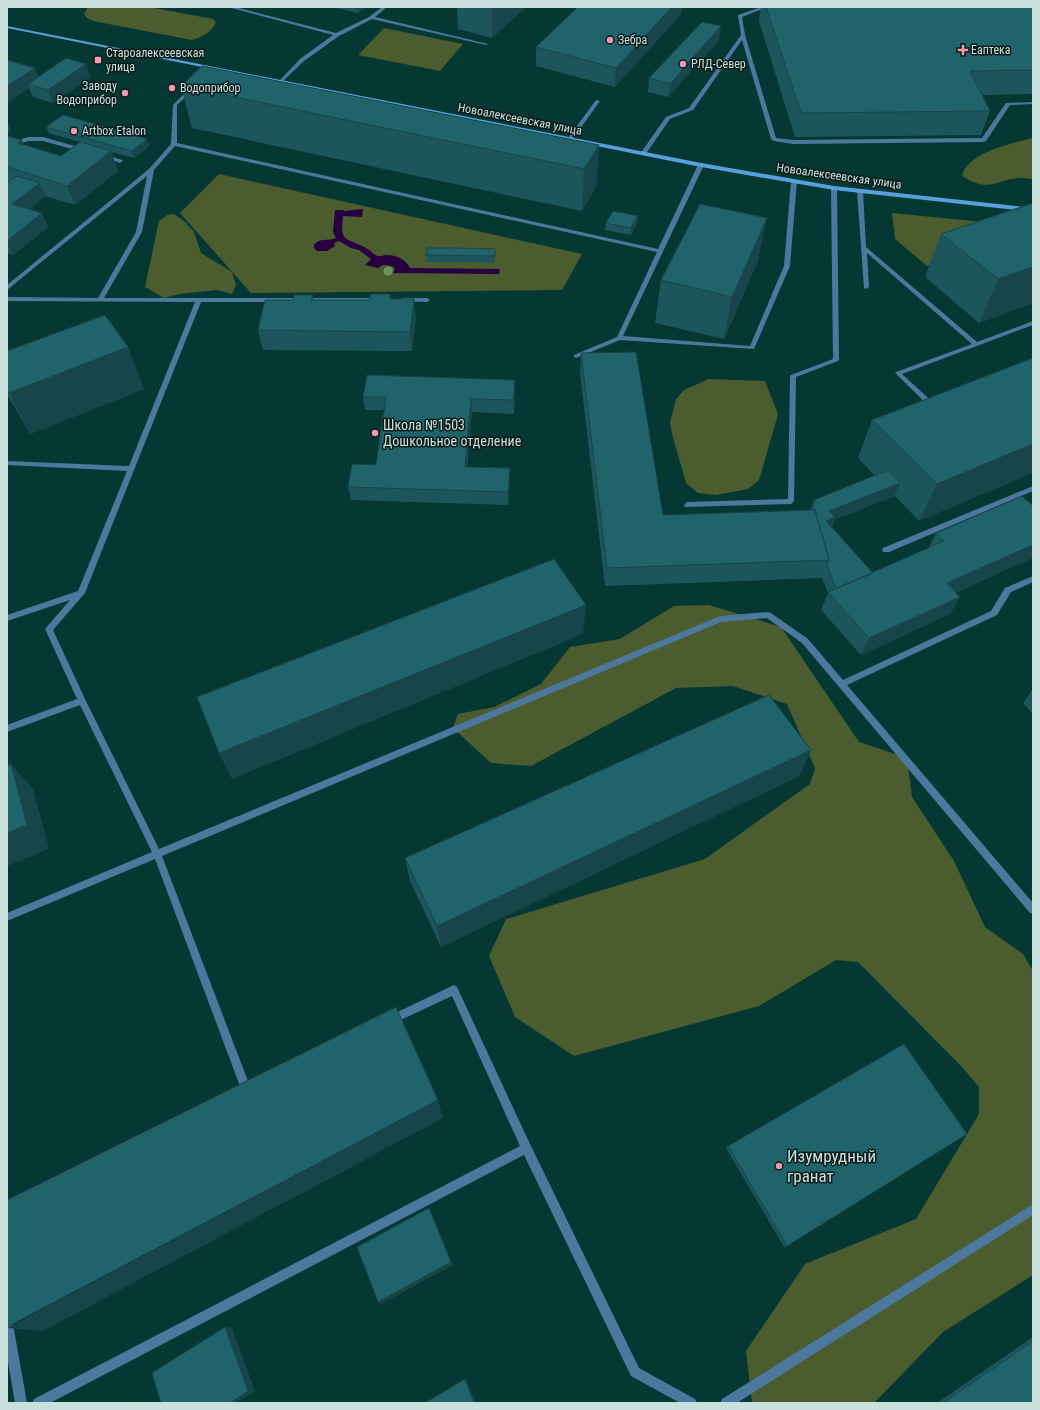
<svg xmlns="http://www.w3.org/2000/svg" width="1040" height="1410" font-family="'Roboto Condensed',sans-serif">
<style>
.green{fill:#4b5c2f}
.water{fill:#26003f}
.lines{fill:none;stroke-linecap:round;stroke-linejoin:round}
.lane{fill:#4d789e;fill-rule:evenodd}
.secondary{fill:#58a0dd;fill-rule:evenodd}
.tree{fill:#699559}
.wall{fill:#1c555b}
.shaded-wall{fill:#17454a}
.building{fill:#21636a;stroke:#17454a}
.poi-dot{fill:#f29aad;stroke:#091b19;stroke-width:1.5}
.labels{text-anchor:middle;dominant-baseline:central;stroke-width:3;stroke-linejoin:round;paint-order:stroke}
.far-poi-label{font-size:12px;fill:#c9e0dd;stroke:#091b19;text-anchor:start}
.far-street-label{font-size:12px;fill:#c9e0dd;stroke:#091b19}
.poi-label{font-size:14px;fill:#c9e0dd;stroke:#091b19;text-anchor:start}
.near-poi-label{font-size:17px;fill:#c9e0dd;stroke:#091b19;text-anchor:start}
</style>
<rect width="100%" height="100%" fill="#063833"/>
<!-- green -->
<path class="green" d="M88,7H149L213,19L216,22C212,32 203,37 192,40L93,21L87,18L84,14Z
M384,28L463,44L440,71L358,55Z
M1033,138V179C1028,179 1022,177 1017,178C992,182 988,192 962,176C967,152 1013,143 1033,138Z
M219,174L582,254L562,290L251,293L180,213Z
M892,213L1004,224L1019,235L927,266L895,239Z
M174,214L185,222L194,232L201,253L232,272L236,285L232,294L217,290L179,294L164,298L145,287L159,221L167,215Z
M709,379L765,381L778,414L759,480L748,489L716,495L698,493L686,483L672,434L670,422L676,399L684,390Z
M709,605L781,627L859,742L907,758L912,797L954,861L985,927L1023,954L1033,971V1275L943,1332L874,1403H752L746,1351L805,1264L916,1219L979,1114V1087L962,1067L858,962L836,960L759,1006L574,1056L515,1017L489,956L506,919L705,859L810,784L815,768L787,704L733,686L676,688L531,766L491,763L453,728L458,714L494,707L541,684L570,647L620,639L674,606Z"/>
<!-- water -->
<path class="water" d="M363,209L362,217L343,216C340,242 344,237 364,247C369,249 373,254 377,256C379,257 384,255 386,255C397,255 405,259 410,268L500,269L499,274L393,273L395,268L392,266L383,265L378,268L365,265L371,259L359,250L351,248L339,241L334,243L335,246L327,251H317L314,248V245C320,237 328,242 336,238L333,232L335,210H343L344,211Z"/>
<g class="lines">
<!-- lane -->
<path class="lane" d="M228,7H235L336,33L369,17L382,7H387L375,17L488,44L486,45L372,19L339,36L304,61L282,82L280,81V80L300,59L333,35Z
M761,7H767L742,17L745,35L776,138L793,140L982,138L1006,103L1033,102V104L1010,105L986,141L984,142L793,144L774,141L771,139L742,40L693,110L670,119L645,155H641L640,154L666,117L689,108L741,35L738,15Z
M190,88L194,89L177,105V143L658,249L698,165L703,164L704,165L623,336L750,346L784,266L791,181L794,179L797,181L790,266L754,349L620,340L576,358L574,357V355L617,337L657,252L175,146L154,170L142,232L104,298H380L383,300L380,302H201L85,593L53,630L86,701L159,849L720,616L768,612L771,613L808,639L843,680L991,611L1005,588L1033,576V582L1011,592L997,615L847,685L1033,903V914L1030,913L802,643L767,618L721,622L162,856L251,1089L250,1093L246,1094L242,1093L241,1089L155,859L7,921V913L152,852L80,705L7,732V725L77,699L45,629L70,600L7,621V615L78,591L127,471L7,465V461L129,466L195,302L7,301V297L98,298L136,232L147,176L7,290V285L149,169L171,144L173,105Z
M596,100L600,101L572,140H568V138Z
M43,137L85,149L86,150L83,152L43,141H28L7,148V144L28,137Z
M104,154L122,160L123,161L120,163L102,157L101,156Z
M834,186L837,188L839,360L838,361L796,377L794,501L791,504L685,507L684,505L687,502L788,499L790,376L791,375L833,359L831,188Z
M860,189L863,191L866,247L977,342L1033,321V325L902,374L936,405V409H932L895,373L896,372L972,344L867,253L869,287L866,289L864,288L857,191Z
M403,298H427L430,300L427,302L401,301V299Z
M1033,486V491L889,552H883L882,550L883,548Z
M454,985L457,987L530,1144L639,1368L695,1399L697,1403H680L631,1376L524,1155L50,1403H32L34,1399L520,1146L452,996L390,1025L387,1023L385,1020L387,1017Z
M1033,1204V1215L737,1403H720L722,1399Z
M7,1318L11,1320L13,1324L27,1403H15L7,1356Z"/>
<!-- secondary -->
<path class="secondary" d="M7,26L701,163L834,186L1033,208V212L834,190L701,167L7,28Z"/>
</g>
<!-- trees -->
<circle class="tree" cx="388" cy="271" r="4.5"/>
<!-- wall -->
<path class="wall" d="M333,7H366L358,13Z
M457,7H526L492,38L458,29Z
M761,7H1033V94L982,95L990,111L981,135L795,137L759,21Z
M682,13L615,87L536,66V47Z
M719,40L668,97L648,92L649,78Z
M7,60L35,68L38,77H91L53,103L33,97L29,88L7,103Z
M181,86L599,145L596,187L582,211L192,128Z
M46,127L147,139L149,146L134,158L111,152L118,171L75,205L45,196L29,209L48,227L13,255L7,253V136L24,145L61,156L80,142L49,133Z
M1033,203V303L979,323L925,277L941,234Z
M638,216L637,223L631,235L605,230L606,223Z
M426,255L495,256V263L426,262Z
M758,261L724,339L655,323L661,280Z
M390,294L391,299L416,319L412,351L263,350L258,330L293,300L313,295L314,300H370Z
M7,351L144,389L30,434L7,394Z
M581,353L663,515L810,510L814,500L875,476L858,458L872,420L1033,358L919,521L895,496L834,520L832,527L873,573L928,549L936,533L1022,496L956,593L960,597L950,614L861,655L821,610L828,593L822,578L605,586L580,373Z
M515,393L514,414L472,412L467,467L510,481L508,505L351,500L348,487L376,465L384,410H365L363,397Z
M1033,689V714L1023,703Z
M811,750L799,776L441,947L410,881L405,858Z
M728,1146L787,1246L784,1247L726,1148Z
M1033,1337V1403H937Z"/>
<!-- shaded-wall -->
<path class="shaded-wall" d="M357,7H366L358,13Z
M492,7H526L492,38Z
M672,7H682V13L615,87L616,68Z
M721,26L719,40L668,97L670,84Z
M86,64L91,77L53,103L48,90Z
M35,68L40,81L28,84L29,88L7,103V86Z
M7,121L11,131L7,134Z
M147,139L149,146L134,158L132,151Z
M22,140L30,160L18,143Z
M599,145L596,187L582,211L584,169Z
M111,151L118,171L75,205L67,186Z
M40,183L45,196L18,217L12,204Z
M42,213L48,227L13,255L7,243V241Z
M638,216L637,223L631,235V228Z
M767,218L758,261L724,339L732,297Z
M1033,267V303L979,323L998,279Z
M414,299L416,319L412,351L410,332Z
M128,347L144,389L30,434L9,393Z
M515,380V393L514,414L513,400Z
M471,399L472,412L465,480V467Z
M1033,444V473L919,521L937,484Z
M510,468V481L508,505V492Z
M900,483L894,496L834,520L831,530L822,534L829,511Z
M1033,545V558L938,601L947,583Z
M960,597L950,614L861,655L869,638Z
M586,605L583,634L232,779L219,753Z
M811,750L799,776L441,947L437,926Z
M11,764L33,789L49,849L7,866V833Z
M438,1100L443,1118L43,1331L7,1328Z
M429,1208L453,1265L381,1304L378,1302Z
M225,1327L232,1328L255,1391L236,1403H230Z
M465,1379H466L476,1403H474Z"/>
<!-- building -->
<path class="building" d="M578,7H672L616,68L536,47Z
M766,7H1033V70L970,71L990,111L801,113Z
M702,22L721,26L670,84L649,78Z
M66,58L86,64L48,90L28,84Z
M7,60L35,68L7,86Z
M202,66L599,145L584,169L181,86Z
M63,115L147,139L132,151L46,127Z
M7,136L22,140L18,143L61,156L80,142L111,151L67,186L7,167Z
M17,176L40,183L12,204L42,213L7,241V183Z
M1033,203V267L998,279L941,234Z
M700,204L767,218L732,297L661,280Z
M613,211L638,216L631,228L606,223Z
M427,248H452L495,249V256L426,255Z
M371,294H390V299H414L410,332L258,330L265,300H293L294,295H313L311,300H370Z
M105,315L128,347L9,393L7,390V351Z
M636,352L663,515L815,510L829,560L607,568L581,353Z
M1033,358V444L937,484L872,420Z
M367,375L515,380L513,400L471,399L465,467L510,468L508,492L348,487L352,464L376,465L386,397H363Z
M888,470L900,483L829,511L835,517L826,521L873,573L836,589L827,565L829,560L815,510H813L814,500Z
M1022,496L1033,506V545L947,583L960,597L869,638L828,592L944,541L936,533Z
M554,559L586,605L219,753L197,697Z
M769,695L811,750L437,926L405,858Z
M11,764L27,825L7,833V766Z
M396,1007L438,1100L7,1327V1200Z
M904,1044L967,1134L787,1246L728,1146Z
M429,1208L451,1262L378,1302L357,1247Z
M225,1327L248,1391L230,1403H161L152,1373Z
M1033,1341V1403H943Z
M465,1379L474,1403H425Z"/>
<!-- markers -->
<g class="poi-dot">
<circle cx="610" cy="40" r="4"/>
<path d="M961 44h4v4h4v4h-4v4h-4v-4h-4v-4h4z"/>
<rect x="94" y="56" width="8" height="8" rx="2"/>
<circle cx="683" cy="64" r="4"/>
<circle cx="172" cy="88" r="4"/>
<circle cx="125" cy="93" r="4"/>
<circle cx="74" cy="131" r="4"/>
<circle cx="375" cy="433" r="4"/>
<circle cx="779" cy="1166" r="4"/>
</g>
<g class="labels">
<!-- far-poi labels -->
<g class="far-poi-label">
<text x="618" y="40">Зебра</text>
<text x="971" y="50">Еаптека</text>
<text x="106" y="53">Староалексеевская<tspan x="106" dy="14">улица</tspan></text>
<text x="691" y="64">РЛД-Север</text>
<text x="117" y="86" text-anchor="end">Заводу<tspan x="117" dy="14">Водоприбор</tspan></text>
<text x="180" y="88">Водоприбор</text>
<text x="82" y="131">Artbox Etalon</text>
</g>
<!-- far-street labels -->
<g class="far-street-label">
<text transform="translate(520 119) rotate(11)">Новоалексеевская улица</text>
<text transform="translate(839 176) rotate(8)">Новоалексеевская улица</text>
</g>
<!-- poi labels -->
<g class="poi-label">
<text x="383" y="425">Школа №1503<tspan x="383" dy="16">Дошкольное отделение</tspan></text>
</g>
<!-- near-poi labels -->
<g class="near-poi-label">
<text x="787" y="1156">Изумрудный<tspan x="787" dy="20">гранат</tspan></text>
</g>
</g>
<!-- border -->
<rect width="1040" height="1410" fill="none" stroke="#c9e0dd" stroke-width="16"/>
</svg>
